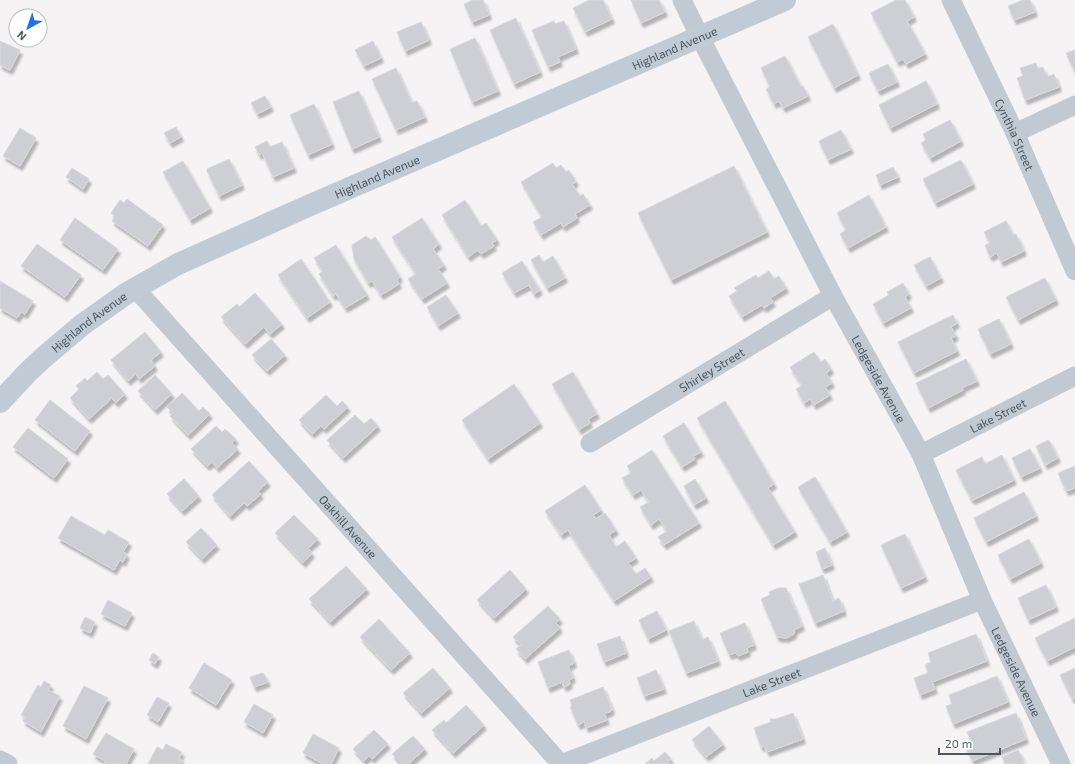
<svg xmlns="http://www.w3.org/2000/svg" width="1075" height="764" font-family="'Exo 2',sans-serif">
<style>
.building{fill:#cdcfd5;stroke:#d7d9de;filter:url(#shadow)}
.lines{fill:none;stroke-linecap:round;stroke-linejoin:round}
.street{stroke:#c1cad2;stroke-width:19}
.secondary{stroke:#c1cbd6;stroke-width:22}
.labels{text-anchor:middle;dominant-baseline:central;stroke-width:4;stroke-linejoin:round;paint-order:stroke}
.street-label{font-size:12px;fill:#4a5661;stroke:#fff}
</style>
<defs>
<filter id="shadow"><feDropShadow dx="2.5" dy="4.5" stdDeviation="1" flood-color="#0004"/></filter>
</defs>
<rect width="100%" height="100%" fill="#f5f3f3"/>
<!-- building -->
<path class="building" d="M473,0H483L489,15L472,22L464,4Z
M589,0H603L612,19L585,32L573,8Z
M631,0H659L665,12L641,23Z
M896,0H905L914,17L907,21L925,54L906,64L903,59L897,62L871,13Z
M1023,0H1030L1035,12L1014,20L1008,6Z
M516,18L540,72L514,84L490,30Z
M554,21L555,24L564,21L576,49L558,57L560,62L548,67L532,30Z
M421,22L429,40L405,51L397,32Z
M833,24L858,75L834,88L808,37Z
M475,38L498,91L472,102L450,49Z
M0,41L20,50L10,70L0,65Z
M373,41L381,58L364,66L355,50Z
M1075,50V73L1066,53Z
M785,56L801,87L803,86L808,96L783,108L779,101L774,104L766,89L770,87L761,68Z
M1036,63L1038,69L1043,67L1047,77L1054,74L1059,87L1025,100L1017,78L1023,76L1020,68Z
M888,64L897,82L878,91L869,73Z
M396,68L412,103L417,101L425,117L396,130L372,79Z
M926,81L937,104L890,128L879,105Z
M359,91L379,137L352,149L333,102Z
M265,96L271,107L257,114L251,103Z
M314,104L332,144L308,155L290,115Z
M950,120L961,141L930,158L921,143L926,140L923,134Z
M176,127L181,137L170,143L164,133Z
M20,128L36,138L20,166L3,156Z
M841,130L851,149L828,160L819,141Z
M267,141L270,147L282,142L294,168L273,177L262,153L259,155L255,147Z
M229,159L242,185L219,196L207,171V169Z
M961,160L973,184L935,203L923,179Z
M183,161L210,208L190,220L163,172Z
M553,163L556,168L561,165L566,172L569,170L576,182L572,184L580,196L583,194L590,205L575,214L577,218L563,227L561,223L541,235L533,222L542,217L521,182Z
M734,166L767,232L671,280L638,213Z
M893,167L898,177L880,185L876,175Z
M72,168L89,179L83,189L66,177Z
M869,195L886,227L848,248L840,234L846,230L837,213Z
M127,199L163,225L148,246L112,221L115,216L111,213L120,200L124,203Z
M465,200L481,226L486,223L497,240L492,243L494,246L481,254L478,250L468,257L442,215Z
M75,218L118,249L103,270L60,240Z
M422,218L439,244L433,249L444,265L438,269L447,283L422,299L408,279L416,274L392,237Z
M1006,221L1013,235L1016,234L1024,251L1001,262L997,253L990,257L985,245L990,243L984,232Z
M366,236L371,240L375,237L400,277L397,280L399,284L381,295L372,281L368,283L354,259L352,245Z
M37,244L81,275L65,297L21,266Z
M336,245L367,295L345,308L336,294L333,296L319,274L323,271L314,258Z
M539,255L543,262L553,256L565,278L547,288L531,260Z
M930,257L941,278L926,286L914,265Z
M301,259L330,302L307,318L278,275Z
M522,261L540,290L534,294L529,285L514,293L502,273Z
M769,271L774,279L779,276L786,288L770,298L773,302L764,308L762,305L742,317L729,296L737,291L734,288L756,275L758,278Z
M1045,278L1056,300L1018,320L1006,297Z
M0,281L33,301L25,314L21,312L17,318L0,308Z
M903,283L909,294L905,297L911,308L883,323L873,304L889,295L887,292Z
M255,293L282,324L270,334L264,327L245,344L221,317L237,304L239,307Z
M446,295L458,313L438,326L427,307Z
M953,315L957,323L951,327L956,336L951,338L957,351L914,373L898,342Z
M999,319L1011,344L990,354L978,329Z
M145,332L161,352L151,360L155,366L139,379L136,374L128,381L111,360Z
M271,339L285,355L267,371L252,355Z
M814,352L821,362L825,359L831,369L826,373L832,383L825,387L830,395L814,405L810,399L804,403L796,389L802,386L790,367Z
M966,359L977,381L962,388L963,390L928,408L916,383Z
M97,372L103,379L108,375L125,394L116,403L112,398L89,419L70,398L79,389L76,386L85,378L87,381Z
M573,372L597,414L588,419L590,423L579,430L552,384Z
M155,375L172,394L155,410L138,391Z
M514,384L540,423L488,459L462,420Z
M182,393L199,411L203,407L210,414L188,435L170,416L173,413L167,407Z
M326,395L337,406L342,401L348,407L324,429L321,426L312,434L299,420Z
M50,400L90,431L75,451L35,420Z
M725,401L774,484L768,488L795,532L773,545L697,418Z
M355,415L364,424L371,418L378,426L343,458L327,440Z
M684,423L701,452L693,456L695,459L682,467L663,436Z
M216,426L222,432L225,429L236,439L232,443L238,449L217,468L212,462L207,466L191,449Z
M28,428L68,459L54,478L13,447Z
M1049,440L1058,458L1045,465L1036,446Z
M1030,449L1040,468L1021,477L1012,458Z
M652,450L699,523L664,545L658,537L667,531L659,519L651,525L640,507L649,502L641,490L633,495L622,478L631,473L627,466Z
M1002,455L1014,480L973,500L971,499L956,470L982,457L985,464Z
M249,461L268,482L258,491L261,494L247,506L244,503L230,516L212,495Z
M1075,466V488L1066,491L1058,473Z
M815,477L847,532L830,542L798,487Z
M184,479L199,496L182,511L167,494Z
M695,479L706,498L694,505L684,486Z
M585,485L601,510L593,515L596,519L605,513L616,530L609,535L616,547L625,541L636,558L628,563L636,574L645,568L651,577L614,601L568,530L561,535L545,511Z
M1024,492L1036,516L986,542L974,518Z
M294,515L318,539L308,548L312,553L303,563L275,533Z
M71,516L105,535L108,530L129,542L123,552L127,554L123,562L120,560L114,570L58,538Z
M201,528L217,545L202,559L186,542Z
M905,534L925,577L901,588L881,545Z
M1029,539L1041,563L1010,579L998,555Z
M825,548L832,565L822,569L816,552Z
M346,566L367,589L330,622L309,599Z
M510,570L526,589L494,618L477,600Z
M823,575L833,601L839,598L844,611L815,623L799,584Z
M1046,585L1056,607L1028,620L1018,598Z
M778,588H786L802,626L794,630V634L786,638L777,637L761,599L770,595L769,592Z
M108,600L132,613L125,626L101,614Z
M548,606L560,619L556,623L560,628L525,659L516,649L521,645L513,637Z
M657,611L666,630L648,639L639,620Z
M85,617L95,622L90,633L80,628Z
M1075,618V647L1047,661L1035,638Z
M379,619L410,653L391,670L360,637Z
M694,621L702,640L708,637L718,661L686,673L669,631Z
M745,623L754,645L747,648L748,652L738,656L735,653L729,655L720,633Z
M976,634L987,661L932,682L935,689L920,695L914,678L928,673L925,665L931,662L928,653Z
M620,636L626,653L604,662L597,644Z
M569,650L574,663L568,666L573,678L569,680L570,684L564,687L562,682L548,688L538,662Z
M153,653L159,657L155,664L149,660Z
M204,663L232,680L216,705L189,688Z
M433,668L450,688L421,713L403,693Z
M1075,668V698L1072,699L1060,675Z
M656,670L664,689L644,696L637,678Z
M262,673L264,674L268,682L254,687L250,677Z
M997,676L1008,702L953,724L946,706L952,704L949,695Z
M44,681L51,685L48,690L60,696L41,732L23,721L25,717L21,715L38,685L41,687Z
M84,686L108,698L86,739L63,726Z
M603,687L612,709L611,711L604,714L607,720L586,728L584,722L578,725L570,707L572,706L570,700Z
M157,697L169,703L158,722L147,715Z
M254,704L273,715L263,733L244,722Z
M466,705L484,725L453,753L432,730L444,720L446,723Z
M793,713L803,739L767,752L764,746L761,747L754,728L771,722L770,719H776Z
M1016,713L1026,739L972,761L964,743L971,741L967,732Z
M709,726L723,744L706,757L692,740Z
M374,730L388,744L372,759L369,756L364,761L353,749Z
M106,733L134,749L126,764H104L105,761L93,754Z
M313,734L339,748L331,764H323L303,753Z
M413,736L425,749L408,764H402L392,754Z
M166,744L182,752L179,758L182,760L180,764H148L157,747L163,750Z
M1018,750L1025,764H1005L1002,757Z
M665,752L671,759L668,761L671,764H645L652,758L654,761Z"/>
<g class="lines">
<!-- street -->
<g class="street">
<path id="s1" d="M682,0L700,37L833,296L921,454L982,600L1061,764"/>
<path id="s2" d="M951,0L1015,133L1075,271"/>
<path d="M1015,133L1075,105"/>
<path id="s3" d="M135,288L561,764"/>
<path id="s4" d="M590,443L833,296"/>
<path id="s5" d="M921,454L1075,376"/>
<path d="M0,760L8,764"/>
<path id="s6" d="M561,764L982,600"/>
</g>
<!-- secondary -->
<path class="secondary" id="s7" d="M0,402L27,373L44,357L82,325L127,293L178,264L308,206L785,0"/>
</g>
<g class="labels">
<!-- street labels -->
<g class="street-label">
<text stroke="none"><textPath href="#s7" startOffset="768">Highland Avenue</textPath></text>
<text stroke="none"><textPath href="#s2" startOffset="149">Cynthia Street</textPath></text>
<text stroke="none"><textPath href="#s7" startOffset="444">Highland Avenue</textPath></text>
<text stroke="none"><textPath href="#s7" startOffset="120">Highland Avenue</textPath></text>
<text stroke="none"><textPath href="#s4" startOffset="142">Shirley Street</textPath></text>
<text stroke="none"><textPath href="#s1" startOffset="427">Ledgeside Avenue</textPath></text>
<text stroke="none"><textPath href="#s5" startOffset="86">Lake Street</textPath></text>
<text stroke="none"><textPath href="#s3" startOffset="320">Oakhill Avenue</textPath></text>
<text stroke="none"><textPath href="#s1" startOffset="751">Ledgeside Avenue</textPath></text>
<text stroke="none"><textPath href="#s6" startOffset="226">Lake Street</textPath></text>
</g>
</g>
<!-- north arrow -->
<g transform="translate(28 28) rotate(220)"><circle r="19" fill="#ffffff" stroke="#b7bbc0"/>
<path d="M0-3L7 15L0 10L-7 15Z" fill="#1a73e8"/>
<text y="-6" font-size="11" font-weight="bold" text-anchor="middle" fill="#4a5661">N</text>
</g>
<!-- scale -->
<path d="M939 748v6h61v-6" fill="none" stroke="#4a5661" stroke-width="2"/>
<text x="945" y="748" font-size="12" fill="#4a5661" stroke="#ffffff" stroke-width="3" paint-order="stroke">20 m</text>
</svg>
